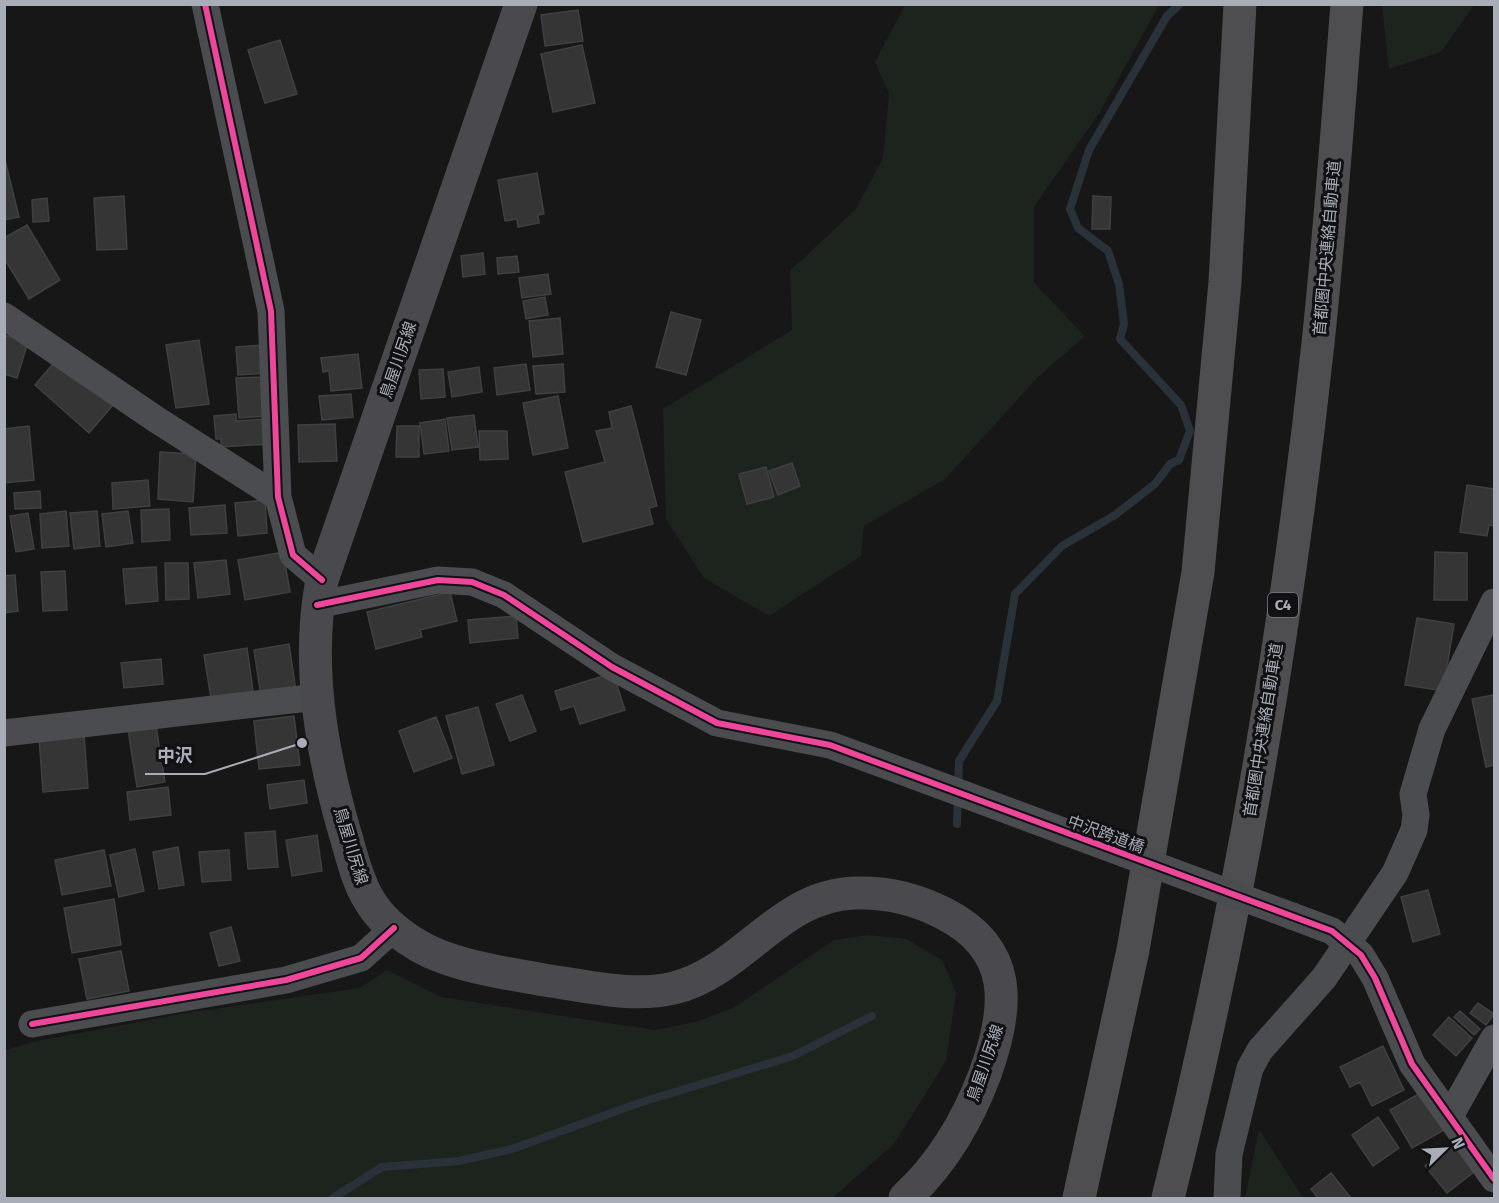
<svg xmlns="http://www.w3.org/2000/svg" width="1499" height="1203" font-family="'Fira Sans','Noto Sans JP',sans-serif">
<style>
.green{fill:#1d241e}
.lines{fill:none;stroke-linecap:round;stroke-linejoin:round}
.stream{stroke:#2a3239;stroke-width:8}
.building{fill:#353536;stroke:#3f4043;stroke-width:1.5}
.minor{stroke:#4b4c50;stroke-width:27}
.secondary{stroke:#4a4a4e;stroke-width:33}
.motorway{stroke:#4e4e51;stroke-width:33}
.minor-bridge{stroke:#4b4c50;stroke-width:27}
.cycleway-casing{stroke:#111113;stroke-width:10}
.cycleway{stroke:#ed469a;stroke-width:6}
.labels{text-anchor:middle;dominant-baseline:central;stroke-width:6;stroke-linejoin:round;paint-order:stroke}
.shield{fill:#111113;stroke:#7b7e86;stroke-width:1.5}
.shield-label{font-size:15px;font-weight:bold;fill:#a8adb8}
.street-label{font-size:16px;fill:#a8adb8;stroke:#111113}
.leader{fill:none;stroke:#a8adb8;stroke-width:2}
.callout-dot{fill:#a8adb8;stroke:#111113;stroke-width:2}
.callout-label{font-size:18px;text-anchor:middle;font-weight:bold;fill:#a8adb8;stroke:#111113;stroke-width:6;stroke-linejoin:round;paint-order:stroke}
</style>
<rect width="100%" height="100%" fill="#171717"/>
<!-- green -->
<path class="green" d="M905,5H1159L1100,112L1034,207V283L1085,336L1039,376L945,479L864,526L861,556L769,616L704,578L666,519L663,409L792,330L790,271L856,209L883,158L889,94L875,62Z
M1382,5V4L1474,5L1441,52L1389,69Z
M868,935L906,939L942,960L956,993L946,1061L894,1144L832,1198H5V1050L37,1041L186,1013L360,988L387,970L441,997L654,1030L696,1022L735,1007L834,940Z
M1259,1129L1303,1198H1245Z"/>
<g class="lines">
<!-- stream -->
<path class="stream" d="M957,824L959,761L997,701L1015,594L1062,546L1115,515L1155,484L1170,464L1179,460L1190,431L1181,405L1120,339L1124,324L1119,284L1108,251L1078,228L1070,209L1089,150L1167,16L1180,4
M333,1198L382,1167L459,1161L512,1149L639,1103L793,1056L872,1016"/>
</g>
<!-- building -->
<path class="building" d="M578,10L583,41L545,46L541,15Z
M280,40L297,94L265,103L248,50Z
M582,45L595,103L553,112L541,54Z
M4,156L19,217L4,220Z
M537,173L544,214L538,215L539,223L518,227L517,219L505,221L498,180Z
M124,196L127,249L97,250L94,198Z
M1093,196L1111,197L1110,229H1092Z
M47,198L49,221L33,222L32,200Z
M27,225L60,280L29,299L4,258V238Z
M483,253L485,274L463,277L461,256Z
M517,256L519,272L498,274L497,258Z
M548,274L551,294L522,298L519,278Z
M545,297L548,315L526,319L523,301Z
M671,312L701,320L686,375L656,367Z
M560,318L563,354L533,357L529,321Z
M4,335L28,342L17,378L4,374Z
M199,340L209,404L176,408L166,345Z
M265,345L267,373L238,375L236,347Z
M358,354L362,388L331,391L329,371L323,372L321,358Z
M59,357L113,405L89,433L35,385Z
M526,364L530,390L497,395L494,368Z
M563,364L565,392L536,394L533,366Z
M479,367L482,392L452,397L448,372Z
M443,369L445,397L421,399L419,370Z
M266,377L268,416L239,418L236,378Z
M351,394L353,417L322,420L319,396Z
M558,396L568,448L533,455L523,403Z
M631,406L657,506L649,508L653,524L583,542L565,472L605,462L596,431L612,428L609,412Z
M236,414V421L267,419L269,444L221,447V439H216L214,416Z
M474,415L478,447L452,450L447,418Z
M445,419L449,451L424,454L420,423Z
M335,424L337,461L299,462L298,425Z
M29,426L34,480L4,483V429Z
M397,426H419V457H396Z
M479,431H507L508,459L480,460Z
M160,452L196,454L193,502L158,499Z
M792,463L800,486L778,495L769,471Z
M766,467L774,497L747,504L739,474Z
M148,480L150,506L113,509L112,483Z
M1467,485L1494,489V526L1489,525L1487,536L1460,532Z
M40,491L41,508L15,509L14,493Z
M265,500L267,533L238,536L235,503Z
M225,505L227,533L191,535L189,508Z
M169,509L170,540L142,542L141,510Z
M66,511L69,546L42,548L40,514Z
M97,511L100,546L74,549L70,513Z
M128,511L133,543L106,547L102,514Z
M28,513L34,549L16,552L10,516Z
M283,552L290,592L245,600L238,560Z
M1435,552L1467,553V600H1434Z
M226,560L230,594L198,598L194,563Z
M165,563H188L189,599L166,600Z
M156,567L158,601L126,604L123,569Z
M65,571L67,610L43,611L41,572Z
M15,575L18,611L4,613V576Z
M450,592L457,621L420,630L422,637L376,649L367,612Z
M516,616L518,638L470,643L468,620Z
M1417,618L1454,624L1443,691L1405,685Z
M289,644L296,691L261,696L254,650Z
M247,648L253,691L211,698L204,655Z
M161,659L163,684L124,688L121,663Z
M613,673L625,710L580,724L574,706L561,710L555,691Z
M522,695L536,731L510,741L496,704Z
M1494,695V765L1486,767L1472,699Z
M478,707L494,765L462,774L446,716Z
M294,716L300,765L259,769L254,721Z
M436,717L452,758L414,772L399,731Z
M156,726L165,782L137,787L128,730Z
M84,734L88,788L43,792L39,737Z
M304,780L307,803L270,809L267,785Z
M168,787L171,815L130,820L127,792Z
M275,831L278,867L248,869L245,833Z
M317,835L322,871L292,876L286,840Z
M178,847L184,885L159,889L153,852Z
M135,849L144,891L119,897L110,855Z
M104,850L111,886L62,895L55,860Z
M229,850L231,880L202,882L199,852Z
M1428,890L1440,934L1413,942L1401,897Z
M114,899L121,945L72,953L64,908Z
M231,927L240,961L219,966L210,933Z
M121,951L129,991L87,999L79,959Z
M1478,1003L1494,1014L1486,1025L1470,1013Z
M1460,1011L1480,1029L1474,1035L1454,1017Z
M1449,1017L1472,1038L1456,1056L1433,1035Z
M1383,1046L1404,1090L1372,1106L1360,1082L1350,1087L1340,1067Z
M1422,1092L1444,1130L1412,1148L1390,1110Z
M1378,1117L1399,1148L1373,1166L1352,1135Z
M1458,1141L1479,1168L1447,1193L1425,1166Z
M1331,1173L1351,1198H1318L1311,1189Z"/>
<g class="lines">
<!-- minor -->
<path class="minor" d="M205,4L271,311L278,497L293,555L322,580
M4,316L157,420L278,497
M317,605L438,580L472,582L504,595L612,667L717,723L830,745L912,775
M4,733L317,697
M1292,916L1332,931L1361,955L1375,978L1412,1064L1494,1179
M32,1024L286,980L361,958L394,928
M1450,1116L1494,1038
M1227,1198L1229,1154L1250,1068L1260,1050L1324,978L1395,873L1414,830L1416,815L1413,794L1432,729L1494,602"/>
<!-- secondary -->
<path class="secondary" d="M521,4L322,580C306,663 321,749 344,830C351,852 356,878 368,898C378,916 396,932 414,943C447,965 505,973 544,980C586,986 632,998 674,988C743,971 779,895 855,893C885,892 916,899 943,913C1015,949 1009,1008 985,1074C967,1122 943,1163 905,1198"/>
<!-- motorway -->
<path class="motorway" d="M1079,1198L1133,950L1198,572L1225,282L1240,4
M1168,1198C1238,918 1287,631 1318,343C1330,231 1338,118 1347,4"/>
<!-- minor-bridge -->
<path class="minor-bridge" d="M912,775L1292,916"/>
<defs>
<path id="cycleway" d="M205,4L271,311L278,497L293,555L322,580
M317,605L438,580L472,582L504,595L612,667L717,723L830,745L1332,931L1361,955L1375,978L1412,1064L1494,1179
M32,1024L286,980L361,958L394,928"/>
</defs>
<!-- cycleway casing -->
<use href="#cycleway" class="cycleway-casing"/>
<!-- cycleway -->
<use href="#cycleway" class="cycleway"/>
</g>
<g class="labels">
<!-- shield labels -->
<rect class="shield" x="1268" y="593" width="30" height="24" rx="4.5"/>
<g class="shield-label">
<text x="1283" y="605">C4</text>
</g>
<!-- street labels -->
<g class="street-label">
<text transform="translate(1327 248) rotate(-85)">首都圏中央連絡自動車道</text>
<text transform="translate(398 360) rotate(-71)">鳥屋川尻線</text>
<text transform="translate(1263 730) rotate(-81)">首都圏中央連絡自動車道</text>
<text transform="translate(1106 834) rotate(20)">中沢跨道橋</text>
<text transform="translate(351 846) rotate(73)">鳥屋川尻線</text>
<text transform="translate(985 1063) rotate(-71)">鳥屋川尻線</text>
</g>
</g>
<!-- callouts -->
<path class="leader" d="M302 743L205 774H145"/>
<circle class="callout-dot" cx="302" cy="743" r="6"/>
<g class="callout-label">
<text x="175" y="762">中沢</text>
</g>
<!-- border -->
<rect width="1499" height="1203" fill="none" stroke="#a8adb8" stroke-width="12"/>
<!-- north arrow -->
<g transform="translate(1445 1149) rotate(66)" stroke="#111113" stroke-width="4.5" paint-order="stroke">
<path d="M0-4.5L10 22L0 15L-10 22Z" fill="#a8adb8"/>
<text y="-9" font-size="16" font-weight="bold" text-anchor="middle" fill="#a8adb8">N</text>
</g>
</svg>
